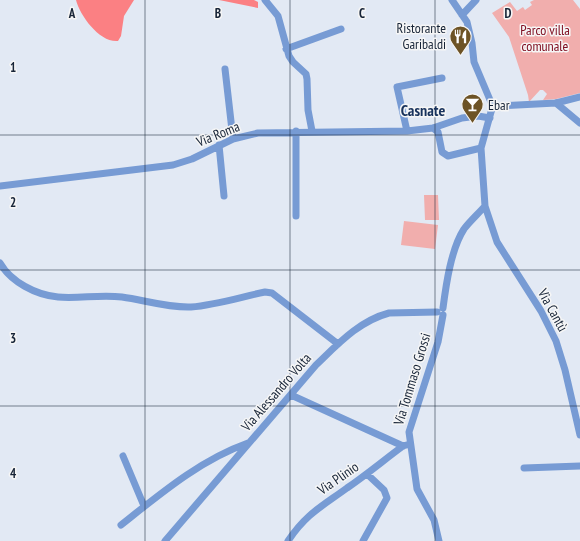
<svg xmlns="http://www.w3.org/2000/svg" width="580" height="541" font-family="'PT Sans Narrow',sans-serif">
<style>
.green{fill:#f1aead}
.forest{fill:#fb8083}
.lines{fill:none;stroke-linecap:round;stroke-linejoin:round}
.minor{stroke:#779bd4;stroke-width:7}
.grid{fill:none;stroke:#172437;stroke-width:1;stroke-opacity:0.55}
.labels{text-anchor:middle;dominant-baseline:central;stroke-width:3;stroke-linejoin:round;paint-order:stroke}
.poi-label{font-size:14px;fill:#172437;stroke:#f6f6f6;text-anchor:end}
.park-label{font-size:14px;fill:#800f22;stroke:#f6f6f6}
.street-label{font-size:14px;fill:#172437;stroke:#f6f6f6}
.quarter-label{font-size:16px;font-weight:bold;fill:#18325c;stroke:#f6f6f6}
.grid-label{font-size:13px;text-anchor:middle;font-weight:bold;fill:#172437;stroke:#f6f6f6;stroke-width:3;stroke-linejoin:round;paint-order:stroke}
</style>
<rect width="100%" height="100%" fill="#e2e9f4"/>
<!-- green -->
<path class="green" d="M534,0H573L580,9V93L556,99L543,100L547,94L543,90H540L529,102L528,95L509,37L492,13L510,2L517,11L523,7L525,10L532,5L530,2Z
M424,195H438L439,220H425Z
M404,221L438,225L435,249L401,245Z"/>
<!-- forest -->
<path class="forest" d="M76,0H134L124,16L121,36L118,41C100,43 80,16 76,0Z
M219,0H254L258,2V8Z"/>
<g class="lines">
<!-- minor -->
<path class="minor" d="M265,0L278,16L289,56L293,62L306,74L307,79L308,110L312,131
M452,0L467,22L472,43L474,62L493,107
M462,15L476,0
M286,49L341,29
M225,69L233,139
M556,103L580,123
M433,128L438,132L442,152L448,156L481,148
M296,131V216
M407,131L397,87L442,78
M219,145L224,196
M0,186L173,165L192,159L233,139L258,133L407,131L433,128L462,118L478,116L490,118
M485,206L497,242L541,311L556,341L565,370L580,435
M0,263C11,282 36,295 58,297C79,299 100,294 122,297C144,300 168,308 191,307C216,305 241,297 265,292L272,293L338,344
M443,308C446,285 451,249 464,229C470,221 478,214 485,206L481,148L491,112L493,107L497,106L556,103L580,97
M291,395L403,446
M123,456L144,506
M524,468L580,466
M121,525C160,494 200,460 248,443
M165,541L316,365C338,344 359,321 389,313L437,312
M288,541C306,514 321,507 347,488C366,475 384,460 403,446L410,444
M363,541L387,498L384,490L367,474
M439,541L434,520L417,489L409,432L438,342L443,315"/>
</g>
<!-- grid -->
<path class="grid" d="M145,0V541M290,0V541M435,0V541M0,135H580M0,270H580M0,406H580"/>
<!-- icons -->
<defs>
<symbol id="restaurant-pin" viewBox="-11 -11 22 30"><path d="M0 17L-7.5 6A9.5 9.5 0 1 1 7.5 6Z" fill="#6d5325" stroke="#f6f6f6"/><path d="M-5-6h1v4h1v-4h1v4h1v-4h1v5L-1.5 .5V6h-2V.5L-5-1ZM5-6V6H3V1.5H1.5Q1.5-4 5-6Z" fill="#fff"/></symbol>
<symbol id="bar-pin" viewBox="-11 -11 22 30"><path d="M0 17L-7.5 6A9.5 9.5 0 1 1 7.5 6Z" fill="#6d5325" stroke="#f6f6f6"/><path d="M-6-5H6L.8 .8V4.5H3.5V6h-7V4.5H-.8V.8Z" fill="#fff"/></symbol>
</defs>
<g fill-rule="evenodd">
<use href="#restaurant-pin" x="448" y="24" width="25" height="34"/>
<use href="#bar-pin" x="460" y="92" width="25" height="34"/>
</g>
<g class="labels">
<!-- poi labels -->
<g class="poi-label">
<text x="446" y="28">Ristorante<tspan x="446" dy="16">Garibaldi</tspan></text>
<text x="488" y="105" text-anchor="start">Ebar</text>
</g>
<!-- park labels -->
<g class="park-label">
<text x="545" y="30">Parco villa<tspan x="545" dy="16">comunale</tspan></text>
</g>
<!-- street labels -->
<g class="street-label">
<text transform="translate(218 134) rotate(-22)">Via Roma</text>
<text transform="translate(553 310) rotate(61)">Via Cantù</text>
<text transform="translate(412 379) rotate(-73)">Via Tommaso Grossi</text>
<text transform="translate(276 392) rotate(-49)">Via Alessandro Volta</text>
<text transform="translate(338 478) rotate(-35)">Via Plinio</text>
</g>
<!-- quarter labels -->
<g class="quarter-label">
<text x="423" y="110">Casnate</text>
</g>
</g>
<g class="grid-label">
<text x="72" y="18">A</text>
<text x="218" y="18">B</text>
<text x="362" y="18">C</text>
<text x="508" y="18">D</text>
<text x="13" y="72">1</text>
<text x="13" y="207">2</text>
<text x="13" y="343">3</text>
<text x="13" y="478">4</text>
</g>
</svg>
